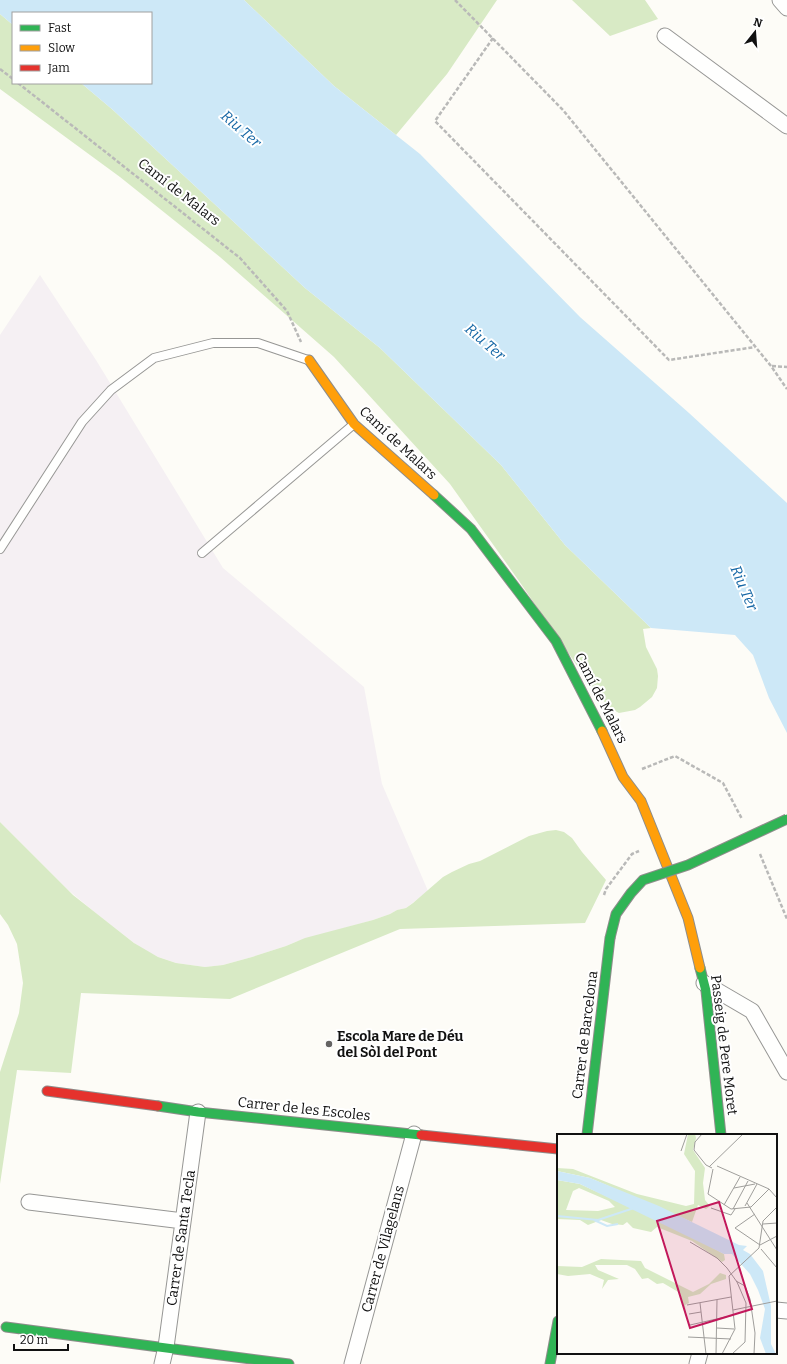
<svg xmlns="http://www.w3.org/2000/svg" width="787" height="1364" font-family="Bitter,serif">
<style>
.industrial{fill:#f5f0f3}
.forest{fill:#d8eac5}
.water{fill:#cde8f7}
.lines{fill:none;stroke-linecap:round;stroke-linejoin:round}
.lane-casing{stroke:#979795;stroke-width:10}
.street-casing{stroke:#979795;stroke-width:17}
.fast-casing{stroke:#8e8d8b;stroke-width:11}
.slow-casing{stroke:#8e8d8b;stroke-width:11}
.jam-casing{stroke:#8e8d8b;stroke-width:11}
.path{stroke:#b9b9b8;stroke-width:2.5;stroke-dasharray:4 2;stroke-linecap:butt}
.lane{stroke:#fffffe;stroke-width:8}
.street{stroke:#fffffe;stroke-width:15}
.fast{stroke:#30b455;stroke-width:9}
.slow{stroke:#ff9f0a;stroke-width:9}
.jam{stroke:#e5322d;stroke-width:9}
.fast-bridge-casing{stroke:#8e8d8b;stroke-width:11;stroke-linecap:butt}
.fast-bridge{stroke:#30b455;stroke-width:9}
.poi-dot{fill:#646362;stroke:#fff;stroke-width:1.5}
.labels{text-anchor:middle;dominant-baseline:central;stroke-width:4;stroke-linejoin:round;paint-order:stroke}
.street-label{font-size:14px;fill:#111;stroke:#fff}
.poi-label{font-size:14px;font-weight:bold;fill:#111;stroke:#fff;text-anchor:start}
.water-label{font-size:15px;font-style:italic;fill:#1768a6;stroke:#fff}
.inset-river{fill:none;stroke:#cde8f7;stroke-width:2}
.inset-road{fill:none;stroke:#9f9e9b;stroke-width:1}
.view{fill:#c2185b;fill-opacity:0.15;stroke:#c2185b;stroke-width:2}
.inset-edge{fill:none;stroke:#111;stroke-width:2}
</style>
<rect width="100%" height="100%" fill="#fdfcf7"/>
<!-- industrial -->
<path class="industrial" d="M40,275L96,360L223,568L364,687L382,784L428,891L406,908L397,910L390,914L373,920L295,942L286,946L252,957L223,965L205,967L176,963L158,957L142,949L97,914L67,889L0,822V335Z"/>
<!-- forest -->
<path class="forest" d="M244,0H497L447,74L396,135L334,86Z
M572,0H645L658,19L610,36Z
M0,14L13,25V83H81L113,110L305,288L380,348L501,465L565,545L651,628L643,629L646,647L657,669L658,676L657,688L652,697L640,707L635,710L619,713L610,708L593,689L519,581L450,484L334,357L220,257L120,177L0,89Z
M0,822L73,895L134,943L158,957L176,963L205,967L223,965L252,957L286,946L305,938L373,920L390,914L397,910L406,908L413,903L443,877L452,872L469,864L480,861L529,836L547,831L556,830L564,832L572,838L582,852L606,880L585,923L400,929L230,999L81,993L71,1073L17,1070L0,1184V1072L19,1013L23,983L17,944L8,925L0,914Z"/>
<!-- water -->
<path class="water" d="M0,0H244L334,86L420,154L580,317L689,413L787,503V733L769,698L753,655L735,635L651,628L565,545L501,465L380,348L305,288L113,110L81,83H151V13H13V25L0,14Z"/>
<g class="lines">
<defs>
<path id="lane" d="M0,549L82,422L111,390L154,358L213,343H258L308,360
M202,553L354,424"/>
<path id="street" d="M780,0L787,8
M665,36L787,126
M704,983L752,1011L787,1072
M29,1202L183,1221
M776,1310L787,1311
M162,1364L166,1347L198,1112
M352,1364L414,1134
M697,1364L700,1353"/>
<path id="fast" d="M434,495L471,529L556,641L602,731
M700,968L706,991L721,1135
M158,1106L198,1112L421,1135
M587,1135L610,938
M6,1327L289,1364
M550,1364L558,1321"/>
<path id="slow" d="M309,360L354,424L434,495
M602,731L623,777L641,801L688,918L700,968"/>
<path id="jam" d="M47,1091L158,1106
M421,1135L558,1149"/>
</defs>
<!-- lane casing -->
<use href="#lane" class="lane-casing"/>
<!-- street casing -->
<use href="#street" class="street-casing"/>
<!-- fast casing -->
<use href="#fast" class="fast-casing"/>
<!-- slow casing -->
<use href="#slow" class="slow-casing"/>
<!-- jam casing -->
<use href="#jam" class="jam-casing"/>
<!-- path -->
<path class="path" d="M455,0L563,110L771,366L787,389
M493,38L435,121L669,360L755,347
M0,69L13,79
M18,83L240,258L287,311L301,342
M772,366L787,367
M642,769L675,756L723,783L742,819
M760,854L787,919
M604,895L606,889L632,854L639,851"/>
<!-- lane -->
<use href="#lane" class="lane"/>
<!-- street -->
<use href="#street" class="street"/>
<!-- fast -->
<use href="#fast" class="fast"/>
<!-- slow -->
<use href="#slow" class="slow"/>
<!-- jam -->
<use href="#jam" class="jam"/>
<defs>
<path id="fast-bridge" d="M610,938L616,914L631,893L643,880L688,865L787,819"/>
</defs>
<!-- fast-bridge casing -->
<use href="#fast-bridge" class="fast-bridge-casing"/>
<!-- fast-bridge -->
<use href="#fast-bridge" class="fast-bridge"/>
</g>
<!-- markers -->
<circle class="poi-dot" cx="329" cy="1044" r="4"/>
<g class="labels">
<!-- street labels -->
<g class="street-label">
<text transform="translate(179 192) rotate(38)">Camí de Malars</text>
<text transform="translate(398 443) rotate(43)">Camí de Malars</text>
<text transform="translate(601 698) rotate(63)">Camí de Malars</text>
<text transform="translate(585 1035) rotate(-83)">Carrer de Barcelona</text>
<text transform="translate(724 1045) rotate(83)">Passeig de Pere Moret</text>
<text transform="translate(304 1109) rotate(6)">Carrer de les Escoles</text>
<text transform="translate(181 1238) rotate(-82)">Carrer de Santa Tecla</text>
<text transform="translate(383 1249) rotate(-75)">Carrer de Vilagelans</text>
</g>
<!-- poi labels -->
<g class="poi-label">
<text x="337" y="1036">Escola Mare de Déu<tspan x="337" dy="16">del Sòl del Pont</tspan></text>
</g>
<!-- water labels -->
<g class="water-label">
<text transform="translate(241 129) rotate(41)">Riu Ter</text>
<text transform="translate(485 342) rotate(41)">Riu Ter</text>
<text transform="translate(744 588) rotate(67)">Riu Ter</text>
</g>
</g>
<!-- overview -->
<g transform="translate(557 1134)">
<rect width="220" height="220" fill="#fdfcf7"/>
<path d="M131,0H138L139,4L136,16L148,34L146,49L148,66L153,72L149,75L141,71L135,88L33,44L0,37V34L16,35L80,60L129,72L137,70L138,37L127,20ZM0,46L23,50L86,79L151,111L167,120L168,126L165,128L135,107L100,93L94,98L76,94L70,88L66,91L55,90L44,86L31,91L23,86L0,85ZM22,54L52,67L58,73L41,77L9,76L16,57ZM44,125L84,127L88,134L136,158L152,150L163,139L169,141V145L154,150L143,160L131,163L132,169L128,171L129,182L123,159L106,149L100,150L91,144L85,145L78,135L70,131H38L41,136L62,145L51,146L45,155L47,146L33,140L11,142L0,140V132L25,133Z" fill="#d8eac5" fill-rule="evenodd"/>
<path d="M0,37L33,44L102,72L182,111L190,112L186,116L193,120L206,137L214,172V210L219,220H209L203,204L208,175L201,156L193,140L175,120H167L23,50L0,46Z" fill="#cde8f7"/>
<path class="inset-river" d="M0,82L41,86L77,74M37,86L50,92L61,90"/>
<path class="inset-road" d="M145,0L138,8L137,16L149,31L155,34M124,17L130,0M160,32L212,55L220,64M152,33L186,0M156,35L151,60L174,75L194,73L212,55M177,54L198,50M190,69L220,116M167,71L183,43M188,72L200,50M154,74L174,81L178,75M176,75L191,47M198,80L178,94L203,111M206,90L220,89M133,108L160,124L170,134L180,148L189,169L188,208L175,220M203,111L220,102M204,115L220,134M179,147L188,152L193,165L198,199L197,220M143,169L149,220M130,171L174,163M176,176L220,167M132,180L144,178M133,191L177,181M160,194L177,195M131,203L174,205M159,220L160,166M165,220L178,195L172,142L202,114L206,87L220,73"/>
<path class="view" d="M162,68L195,175L133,194L100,87Z"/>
<rect width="220" height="220" class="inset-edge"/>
</g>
<!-- legend -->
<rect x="12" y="12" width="140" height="72" fill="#ffffff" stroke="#a0a0a0"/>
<rect x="20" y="25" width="20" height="6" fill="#30b455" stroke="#a0a0a0"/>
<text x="48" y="32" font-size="12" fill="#111111">Fast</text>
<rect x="20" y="45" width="20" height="6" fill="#ff9f0a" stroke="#a0a0a0"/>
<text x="48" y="52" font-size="12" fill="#111111">Slow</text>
<rect x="20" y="65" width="20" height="6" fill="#e5322d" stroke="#a0a0a0"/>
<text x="48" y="72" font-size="12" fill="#111111">Jam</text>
<!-- north arrow -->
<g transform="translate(755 32) rotate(17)" stroke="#ffffff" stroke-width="3" paint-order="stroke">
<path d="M0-3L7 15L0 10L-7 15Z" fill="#111111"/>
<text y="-6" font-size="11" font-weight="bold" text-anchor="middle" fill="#111111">N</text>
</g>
<!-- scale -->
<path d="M14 1344v6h54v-6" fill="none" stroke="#111111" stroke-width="2"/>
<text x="20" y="1344" font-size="12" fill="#111111" stroke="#ffffff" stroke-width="3" paint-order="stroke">20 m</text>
</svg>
